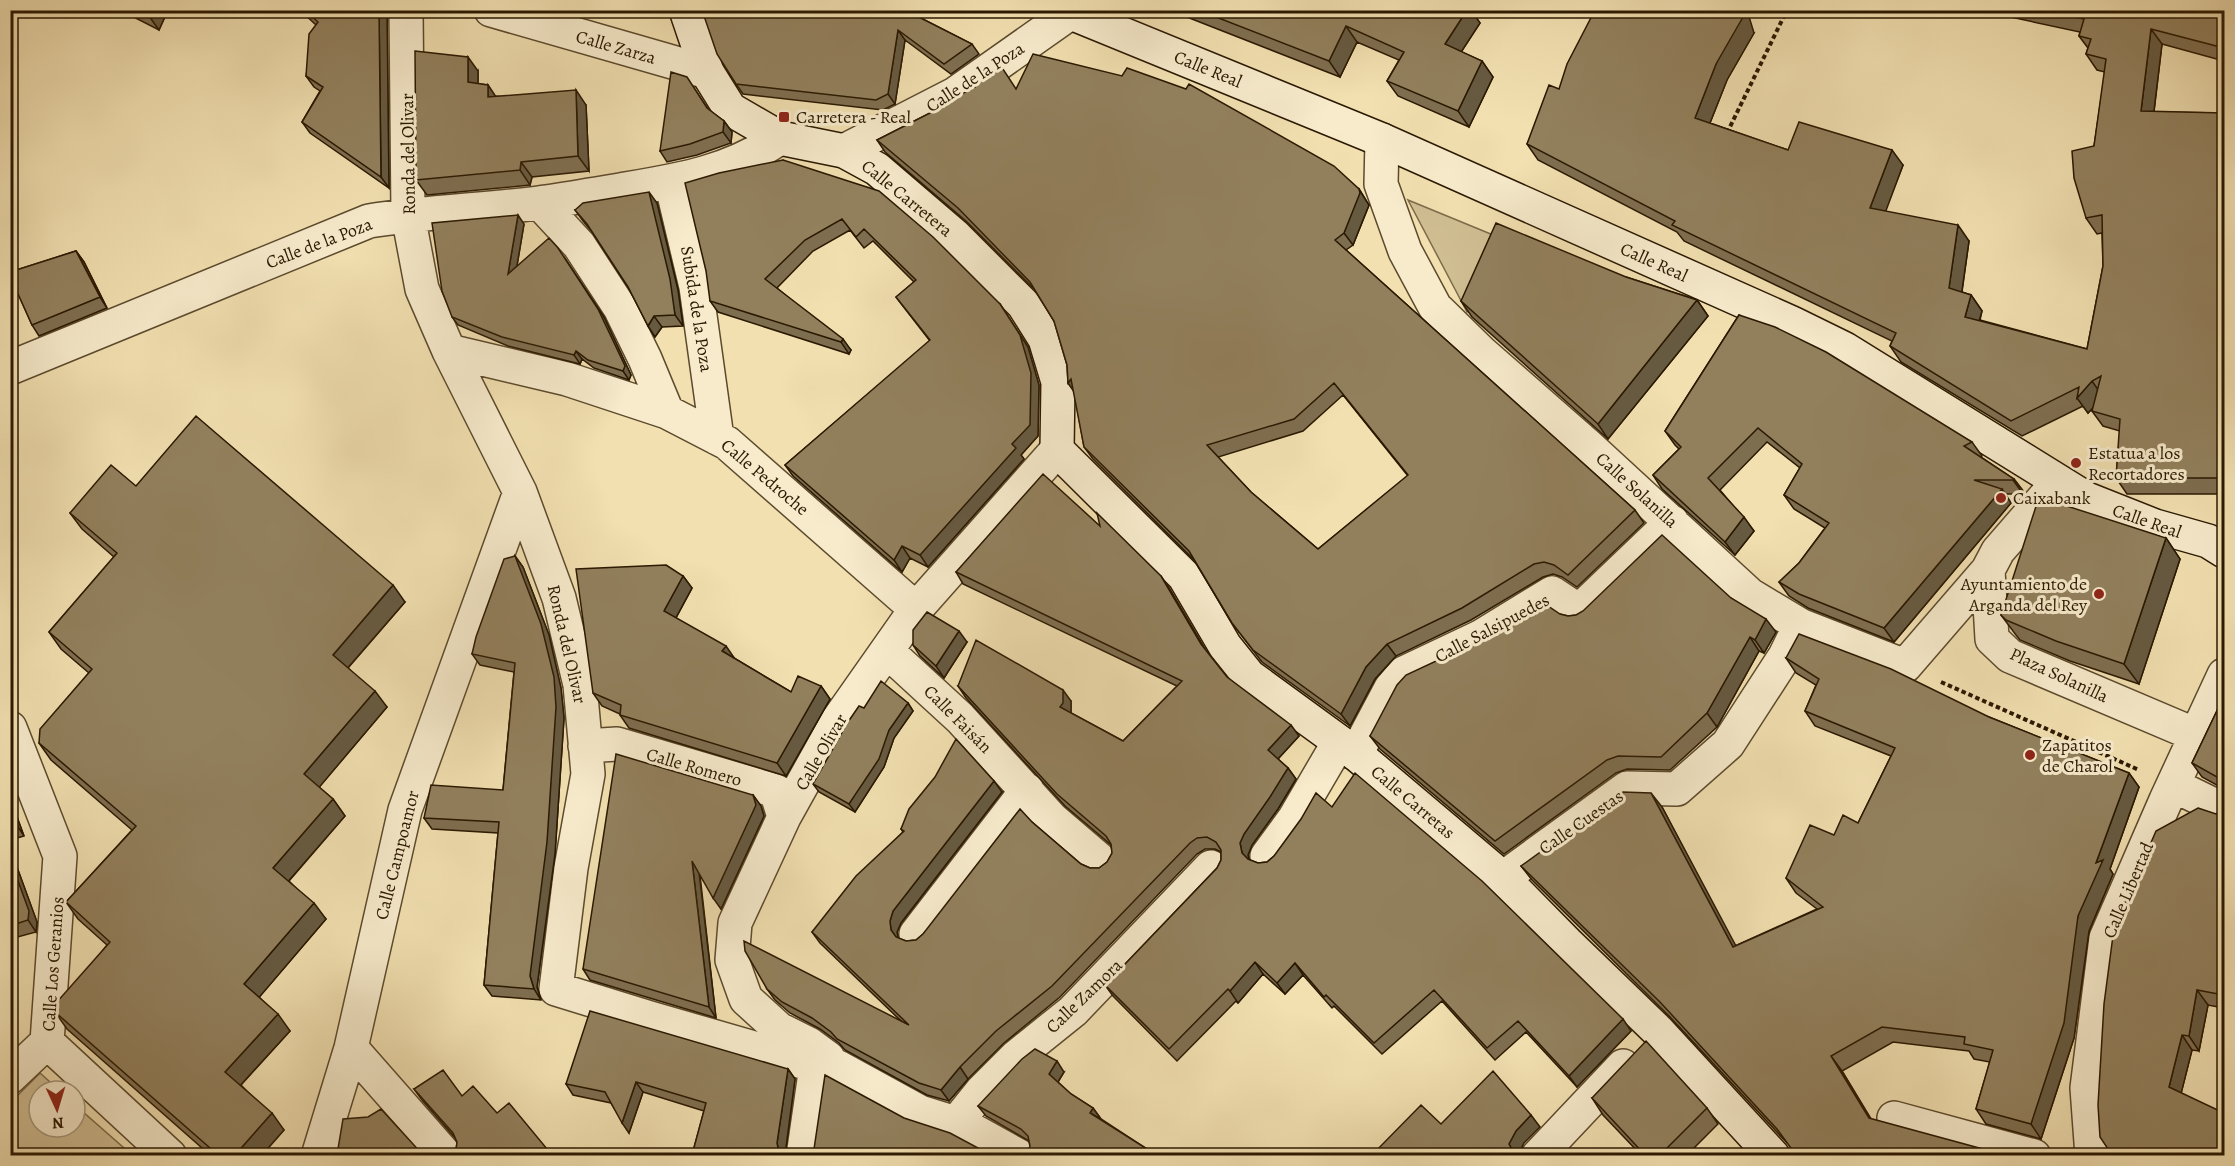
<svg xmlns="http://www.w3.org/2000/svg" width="2235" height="1166" font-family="Alegreya,serif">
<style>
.green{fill:#d0be93;stroke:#7d6b4a;stroke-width:1.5}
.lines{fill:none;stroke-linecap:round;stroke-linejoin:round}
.street-casing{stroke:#5c4a2d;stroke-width:36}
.secondary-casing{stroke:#2a1801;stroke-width:36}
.path{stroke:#2a1801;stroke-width:4;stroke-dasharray:4.5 3;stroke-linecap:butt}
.street{stroke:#f7ebcc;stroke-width:33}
.secondary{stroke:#f7ebcc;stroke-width:33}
.wall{fill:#7e6e50;stroke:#2a1801;stroke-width:1.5;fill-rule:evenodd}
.shaded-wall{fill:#665a41;stroke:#2a1801;stroke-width:1.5}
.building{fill:#92805d;stroke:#2a1801;stroke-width:1.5;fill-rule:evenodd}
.poi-dot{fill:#8f2418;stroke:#f7ebcc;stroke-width:2}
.labels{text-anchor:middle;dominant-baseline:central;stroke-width:6;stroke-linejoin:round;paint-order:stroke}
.street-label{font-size:18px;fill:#2a1801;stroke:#f7ebcc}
.poi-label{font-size:18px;fill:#2a1801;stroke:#f7ebcc;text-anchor:start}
</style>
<rect width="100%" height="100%" fill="#f2e0b1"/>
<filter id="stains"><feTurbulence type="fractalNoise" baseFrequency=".00333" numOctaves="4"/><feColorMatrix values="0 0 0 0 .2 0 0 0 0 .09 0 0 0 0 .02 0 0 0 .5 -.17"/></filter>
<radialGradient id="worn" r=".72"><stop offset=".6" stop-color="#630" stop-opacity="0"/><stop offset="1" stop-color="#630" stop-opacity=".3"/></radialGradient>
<!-- green -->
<path class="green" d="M1408,200L1498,237L1467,312Z
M40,1073L60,1091H39V1127H75V1105L132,1155H11V1102Z"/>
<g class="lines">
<defs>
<path id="street" d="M406,10L408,215L422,289L449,351L520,492L559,598L580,685L588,774L571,868L556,989L650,1018L816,1066L838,1067L920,1112L965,1126L1019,1156
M491,10L707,72
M1382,140L1381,184L1405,251L1435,307L1482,353L1587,445L1750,595L1800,625L1905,666L1988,570
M844,151L955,94L1070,13
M671,182L696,287L717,438
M540,203L579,245L620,308L645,359L667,412
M449,351L567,379L667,412L727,443L916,609
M10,368L369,221C425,212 482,210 538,203C565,200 593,194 620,190C680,180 727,173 780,138
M2058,482L1998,551L1988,570L1992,639L2010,656L2196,735
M887,651L960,718L1052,819L1101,861
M10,728L60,856L47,1042L170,1156
M585,746L617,744L776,791L784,817
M1356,754L1391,688L1404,673L1480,637L1552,593L1579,611L1672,522
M2173,785L2224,810
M1267,856L1294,819L1339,742
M1503,878L1627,788L1677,789L1728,744L1785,656L1800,625
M916,934L1027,790
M351,1048L446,1156
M828,1058L809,1044L779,1029L746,999L732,960L735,923L784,817L838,720L916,609L1057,450
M10,1077L47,1042
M1894,1118L2034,1156
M956,1123L981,1092L1017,1056L1073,1011L1211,867
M318,1156L351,1048L405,810L520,492
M803,1156L816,1066
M1538,1156L1623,1066
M2092,1156L2087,1088L2106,938L2166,800L2224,675"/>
<path id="secondary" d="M686,10L707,72L730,109L780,138L844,151L877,169L954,235L1023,304L1045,339L1058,382L1057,450L1184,576L1225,646L1249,676L1356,754L1503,878L1567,943L1657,1030L1773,1156
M1064,10L1382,140L1792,323L1845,349L2087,499L2155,526L2208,541L2224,551"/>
</defs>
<!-- street casing -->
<use href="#street" class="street-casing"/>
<!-- secondary casing -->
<use href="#secondary" class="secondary-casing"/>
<!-- path -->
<path class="path" d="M1727,133L1787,10
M1941,682L2139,770"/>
<!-- street -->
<use href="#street" class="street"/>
<!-- secondary -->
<use href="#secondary" class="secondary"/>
</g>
<!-- wall -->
<path class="wall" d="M120,10H168L159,30Z
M300,10H387L389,188L310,133L302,122L320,91L314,87L306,76L316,25Z
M905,10L972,44L979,54L951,74L905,40L895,104L883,110L743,94L736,84Z
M1169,10H1471L1480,23L1461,52L1482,61L1493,77L1469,127L1398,96L1387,81L1399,60L1357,42L1340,77Z
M1978,10H2224V61L2162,44L2154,112L2224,113V494H2127L2116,478L2120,431L2103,426L2092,411L2093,408L2088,413L2083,406L2022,436L1901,362L1890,346L1892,341L1684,241L1677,232L1538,160L1527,144L1559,89L1754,33L1727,80L1710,123L1788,150L1903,165L1885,211L1969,241L1962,292L1971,295L1982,311L1980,320L2087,349L2103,266L2102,233L2097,234L2086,218L2094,146L2105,72L2097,70L2086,54L2088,48L2079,36L2080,32Z
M478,71V84L488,85L495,96L586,105L589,171L532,177L530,185L427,195L416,180Z
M694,88L708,109L724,121L732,132L731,143L697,155L667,162L660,151Z
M1016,89L1359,189L1367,202L1369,205L1353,245L1346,250L1635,510L1644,523L1577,587L1562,577L1553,574L1543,577L1471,620L1396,656L1375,679L1350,726L1262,662L1232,623L1194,560L1093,459L1084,447L1074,391L1068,383L1067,365L1054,321L1036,291L966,221L885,152L877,140L938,109L937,107ZM1343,395L1408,476L1318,549L1251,492L1218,457L1303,431Z
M783,160L1000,304L1028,347L1039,385L1038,436L1021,455L1024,459L928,567L910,558L902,572L793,476L785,465L930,341L896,297L914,282L873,241L864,248L850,230L813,251L777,288L851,350L849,354L718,312L710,301Z
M657,203L678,290L683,326L662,327L655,337L648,326L628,287L593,233L583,221L575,210Z
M524,224L517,266L564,257L604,317L631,375L629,380L594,368L582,359L580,364L508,346L458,325L452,317Z
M76,251L84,262L107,308L39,336L32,325L16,289L10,272Z
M1626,277L1697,300L1708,316L1608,439L1472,317L1461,301Z
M1739,315L1972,442L1982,456L1981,457L2014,479L2024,492L2023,494H2005L2011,503L1894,642L1808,608L1789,596L1779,582L1799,563L1825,528L1794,509L1784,495L1800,468L1767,442L1720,490L1754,531L1735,555L1662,489L1653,475L1679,449L1675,445L1665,431Z
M136,486L405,602L348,668L387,707L319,787L333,799L345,816L289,881L326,919L259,997L290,1031L241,1085L284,1130L262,1155H210L67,1029L55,1012L107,945L78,919L66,902L132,830L51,760L39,743L89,673L61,649L49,632L114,557L82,529L70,513Z
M1100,526L1169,588L1206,651L1227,677L1299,736L1278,759L1288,768L1296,779L1278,809L1252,845L1248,855L1249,860L1258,863L1267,862L1332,807L1631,1031L1577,1087L1526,1032L1495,1060L1442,1001L1382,1054L1334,1006L1332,1008L1303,975L1285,994L1263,974L1238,1003L1236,1001L1177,1061L1113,996L1105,985L1217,868L1221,860V852L1215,849H1205L1197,854L1060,997L1004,1043L968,1079L949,1101L927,1095L845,1050L839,1043L820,1029L790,1013L775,1000L767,989L901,1021L820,943L812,932L903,832L901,829L1002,792L901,923L897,932L898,938L906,941L916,940L923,934L1032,822L1081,864L1090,868H1099L1107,862L1112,853L1111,845L1065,806L966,698L958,686L1071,701V713L1123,741L1177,686L963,584L956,572Z
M2166,538L2180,559L2139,684L2070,661L2020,640L2016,635L2001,615Z
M515,556L523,567L549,635L561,688L564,718L555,854L537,987L541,1000L492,996L484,985L498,833L432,829L424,818L503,790L514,672L480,665L472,654Z
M683,576L692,588L676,618L734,658L791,692L821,686L830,699L786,776L629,728L620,715V714L602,706L593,693Z
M1731,598L1776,632L1764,653L1759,651L1717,727L1670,770L1627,769L1616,773L1504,854L1380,749L1370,736L1560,614L1568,616Z
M967,642L944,678L920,656L913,645Z
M1786,658L1989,717L2129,773L2139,787L2110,869L2113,874L2089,931L2074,1038L2041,1139L1986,1124L1976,1109L1990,1062L1974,1059L1969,1051L1893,1042L1842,1071L1870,1118L1787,1143L1670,1017L1532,880L1521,866L1662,807L1735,946L1817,909L1796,893L1786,878L1834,835L1858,823L1891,756L1815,726L1805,711L1816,685L1796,673Z
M2224,696V789L2202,777L2192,763Z
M908,703L913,711L894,738L884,767L855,812L819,792L813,784L864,708Z
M753,795L761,806L764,816L721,909L700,875L716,1018L590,980L583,969Z
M10,798L24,836L10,840Z
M2224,811V1008L2208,1005L2199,1051L2192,1050L2181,1093L2112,1155L2216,814Z
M10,848L37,922L36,932L10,939Z
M10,1030L17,1039L10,1045Z
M788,1069L795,1079L785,1155H692L704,1111L643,1092L629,1133L611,1103L573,1095L566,1084Z
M1064,1072L1058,1082L1071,1094L1093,1108L1101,1119L1156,1155H1027L1030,1146L1029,1141L986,1116L978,1106Z
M414,1089L462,1096L497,1113L456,1150L457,1142L455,1138L422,1100Z
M1592,1098L1707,1108L1718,1124L1687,1155H1641L1603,1115Z"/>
<!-- shaded-wall -->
<path class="shaded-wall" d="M151,10H168L159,30L149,16Z
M379,10H387L389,188L381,177Z
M1467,10H1471L1480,23L1456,60L1445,44Z
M1741,10H1747L1754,33L1727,80L1706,133L1695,118L1716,64Z
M1346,26L1357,42L1340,77L1329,61Z
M2151,29L2162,44L2152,127L2141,111Z
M898,30L905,40L895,104L888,94Z
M468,57L478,71V97L468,82Z
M1482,61L1493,77L1469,127L1458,111Z
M488,85L498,100L488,97Z
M576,90L586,105L589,171L578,156Z
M724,121L732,132L731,143L723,132Z
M1892,150L1903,165L1881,224L1870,208Z
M521,162L532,177L530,185L520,170Z
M1359,189L1367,202L1369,205L1353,245L1344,233Z
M649,192L657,203L678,290L683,326L675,315Z
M518,215L524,224L514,283L508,274Z
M1958,225L1969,241L1960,304L1949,288Z
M76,251L84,262L107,308L100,297Z
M564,257L604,317L631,375L629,380L623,371Z
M10,275L17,284L10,312Z
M1971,295L1982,311L1976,332L1965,317Z
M1697,300L1708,316L1608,439L1598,424Z
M1000,304L1028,347L1039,385L1038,436L1021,455L1024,459L928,567L920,555Z
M654,316L662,327L655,337L648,326Z
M843,339L851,350L849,354L841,342Z
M576,351L582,359L580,364L574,355Z
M1071,379L1077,396L1068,383Z
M2092,381L2103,397L2088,413L2077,398Z
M2014,479L2024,492L2023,494L2013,480Z
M2002,489L2011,503L1894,642L1884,628Z
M1744,517L1754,531L1735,555L1725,542Z
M2166,538L2180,559L2139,684L2124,664Z
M902,546L910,558L902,572L894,560Z
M515,556L523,567L549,635L561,688L564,718L555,854L537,987L541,1000L534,989L530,976Z
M683,576L692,588L673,623L664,611Z
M1161,576L1169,588L1209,656L1201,644Z
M393,585L405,602L345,671L333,655Z
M1766,619L1776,632L1764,653L1755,640Z
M959,631L967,642L944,678L936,666Z
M1750,637L1759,651L1717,727L1707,713Z
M1387,644L1396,656L1375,679L1350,726L1341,714L1366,667Z
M726,646L735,659L722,651Z
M821,686L830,699L786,776L777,763Z
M1063,690L1071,701V714L1060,707Z
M375,691L387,707L316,791L304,774Z
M908,703L913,711L894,738L884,767L855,812L849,804L889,730Z
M1291,725L1299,736L1276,761L1268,750Z
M1288,768L1296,779L1278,809L1252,845L1248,855L1250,864L1242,853L1240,843L1244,834Z
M2129,773L2139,787L2110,869L2113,874L2089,931L2074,1038L2041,1139L2031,1124L2078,916L2096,863Z
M994,781L1002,792L901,923L897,932L899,942L891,930L890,921L893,911Z
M1651,793L1662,807L1744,961L1733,947Z
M753,795L761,806L764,816L721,909L713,898Z
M10,798L24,836L16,824L10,809Z
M333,799L345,816L285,885L273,868Z
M10,848L37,922L36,932L28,920L10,859Z
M692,861L699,872L716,1018L709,1007Z
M314,903L326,919L256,1001L244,984Z
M1255,962L1263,974L1238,1003L1230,991Z
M1295,963L1303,975L1285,994L1277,983Z
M2224,980V1003L2218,994Z
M2197,990L2208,1005L2199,1051L2189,1036Z
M278,1014L290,1031L237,1089L225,1072Z
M1623,1019L1631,1031L1577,1087L1569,1076Z
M2182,1035L2192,1050L2179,1102L2169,1087Z
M1831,1056L1842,1071L1879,1132L1869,1118Z
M1057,1061L1064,1072L1056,1085L1049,1074Z
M960,1067L968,1079L949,1101L941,1090Z
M788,1069L795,1079L785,1155H780L779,1153L777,1143Z
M636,1082L643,1092L629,1133L622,1123Z
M1093,1108L1101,1119L1090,1113Z
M272,1113L284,1130L262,1155H235Z
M1531,1115L1540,1127L1524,1143L1518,1155H1515L1509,1144L1516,1131Z"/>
<!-- building -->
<path class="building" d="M139,10H151L149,16Z
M305,10H379L381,177L302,122L323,87L306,76L309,34L318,22Z
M702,10H905L972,44L944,64L898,30L888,94L876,100L736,84L717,54Z
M1198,10H1467L1445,44L1482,61L1458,111L1387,81L1404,52L1346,26L1329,61Z
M1595,10H1741L1743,17L1716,64L1695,118L1788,150L1799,122L1892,150L1870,208L1958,225L1949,288L1971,295L1965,317L2087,349L2103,266L2102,215L2086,218L2074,178L2072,151L2094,146L2106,59L2086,54L2091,39L2079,36L2084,19L2042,10H2224V52L2222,51L2220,47L2151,29L2141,111L2224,113V478H2116L2120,419L2092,411L2101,376L2092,381L2077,398L2079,387L2011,421L1890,346L1896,333L1672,225L1675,221L1527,144L1549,85L1559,89L1567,64Z
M415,51L468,57V82L488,85V97L576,90L578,156L521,162L520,170L416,180Z
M1033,54L1122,76L1127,68L1186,89L1189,84L1334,166L1359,189L1360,193L1344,233L1335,240L1635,510L1568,575L1554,565L1544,562L1534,564L1462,608L1387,644L1366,667L1341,714L1253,650L1232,623L1189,551L1084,447L1071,379L1068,383L1067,365L1054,321L1030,282L958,208L877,140L940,108L937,107L975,87L973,85L1001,66L1016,89ZM1334,383L1408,475L1318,549L1251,492L1207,445L1294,419Z
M671,72L687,77L707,108L724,121L723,132L690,144L660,151Z
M783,160L879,191L933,237L1000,304L1020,335L1031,373L1030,425L1012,444L1016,448L920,555L902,546L894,560L785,465L930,340L896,297L916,280L864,229L856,237L842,219L805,240L765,279L843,339L841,342L710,301L706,271L685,183L719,173Z
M649,192L670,279L675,315L654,316L648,326L628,287L587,224L575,210L583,203Z
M518,215L508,274L549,238L558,248L598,309L625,366L623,371L588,360L576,351L574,355L502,337L452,317L442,291L432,223Z
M1496,223L1626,277L1697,300L1598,424L1461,301Z
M76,251L100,297L32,325L10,276V272Z
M1739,315L1775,327L1826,352L1972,442L1964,446L2014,479L2013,480H1974L2002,489L1884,628L1799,594L1779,582L1799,563L1829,523L1784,495L1802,464L1758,428L1708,478L1744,517L1725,542L1653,475L1681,447L1665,431Z
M196,416L393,585L333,655L375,691L304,774L333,799L273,868L314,903L244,984L278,1014L225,1072L272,1113L235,1155H218L55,1012L56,1003L110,942L66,902L136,826L39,743L40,729L92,669L49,632L117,553L70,513L111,465L136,486Z
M1043,474L1100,526L1097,513L1161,576L1201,644L1227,677L1291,725L1268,750L1288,768L1270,797L1244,834L1240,843L1242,853L1248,859L1258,863L1267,862L1274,856L1301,819L1316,793L1332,807L1355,773L1482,881L1623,1019L1569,1076L1518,1021L1487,1048L1434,990L1374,1043L1326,995L1324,997L1295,963L1277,983L1255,962L1230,991L1228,989L1169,1049L1105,985L1217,868L1221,860V850L1216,842L1207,837L1197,838L1190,843L1052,986L996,1031L960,1067L941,1090L919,1083L837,1039L831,1032L812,1018L782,1002L767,989L745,951L744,941L909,1025L812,932L856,876L904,831L901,829L909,809L935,777L956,739L994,781L893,911L890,921L891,930L896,937L906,941L916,940L923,934L1020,809L1032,822L1081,864L1090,868H1099L1107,862L1112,853L1111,844L1106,836L1057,794L958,686L976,640L1063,690V703L1060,707L1123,741L1182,681L956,572Z
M2039,497L2166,538L2124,664L2056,641L2006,620L2001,615Z
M1662,535L1731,598L1766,619L1755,640L1750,637L1707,713L1661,757L1618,756L1607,760L1495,841L1370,736L1397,685L1406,675L1479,641L1542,602L1560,614L1568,616L1576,615L1583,611Z
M515,556L541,624L554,677L556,707L547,842L530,976L534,989L484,985L499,822L424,818L431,785L503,790L515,663L472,654L476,637L504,559Z
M666,565L683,576L664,611L726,646L722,651L791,692L798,676L821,686L777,763L620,715L621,705L593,693L576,569Z
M927,612L959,631L936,666L913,645V630Z
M1799,634L1891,669L1989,717L2129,773L2096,863L2103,860L2078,916L2064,1023L2031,1124L1976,1109L1993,1050L1964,1044L1965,1037L1882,1027L1831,1056L1869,1118L2005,1155H1796L1777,1129L1660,1002L1521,866L1623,792L1651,793L1733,947L1823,907L1786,878L1810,825L1834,835L1843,815L1858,823L1895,748L1805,711L1819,679L1786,658Z
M881,681L908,703L889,730L879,759L849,804L813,784L848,722L859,706L864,708Z
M2224,696V781L2192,763Z
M616,754L753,795L756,805L713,898L692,861L709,1007L583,969Z
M2198,808L2216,814L2224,811V980L2218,994L2197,990L2189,1036L2182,1035L2169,1087L2224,1113V1155H2112L2100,1137L2098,1105L2104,1004L2114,928L2156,831Z
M10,809L16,824L10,826Z
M10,859L29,911L28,920L10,926Z
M590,1011L788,1069L777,1143L779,1153L780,1155H692L706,1103L636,1082L622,1123L605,1092L566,1084Z
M1646,1041L1707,1108L1660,1155H1645L1592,1098Z
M1035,1049L1057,1061L1049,1074L1071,1094L1093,1108L1090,1113L1155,1154L1154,1155H1027L1030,1146L1028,1136L1021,1129L978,1106L1022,1059Z
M443,1070L462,1096L473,1086L497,1113L509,1103L552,1155H453L456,1150L457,1142L453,1133L414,1089Z
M1493,1071L1531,1115L1516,1131L1509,1144L1515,1155H1372L1421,1105L1441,1124Z
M825,1075L904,1118L950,1133L991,1155H811L814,1149Z
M381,1109L423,1155H337L343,1119L368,1117Z"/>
<!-- markers -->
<g class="poi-dot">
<rect x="778" y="111" width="12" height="12" rx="3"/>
<circle cx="2076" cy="463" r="6"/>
<circle cx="2001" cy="498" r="6"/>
<circle cx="2099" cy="594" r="6"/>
<circle cx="2030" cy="755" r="6"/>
</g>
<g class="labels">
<!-- street labels -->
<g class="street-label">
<text transform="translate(616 47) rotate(16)">Calle Zarza</text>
<text transform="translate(1208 69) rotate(22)">Calle Real</text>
<text transform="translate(975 77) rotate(-33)">Calle de la Poza</text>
<text transform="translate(408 154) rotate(-91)">Ronda del Olivar</text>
<text transform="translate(907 198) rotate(39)">Calle Carretera</text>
<text transform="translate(319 243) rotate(-21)">Calle de la Poza</text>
<text transform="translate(1654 262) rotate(24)">Calle Real</text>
<text transform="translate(697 309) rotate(81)">Subida de la Poza</text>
<text transform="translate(765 477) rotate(40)">Calle Pedroche</text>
<text transform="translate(1637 490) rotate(42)">Calle Solanilla</text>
<text transform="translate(2147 521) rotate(19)">Calle Real</text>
<text transform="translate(1492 628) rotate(-28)">Calle Salsipuedes</text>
<text transform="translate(567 644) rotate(77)">Ronda del Olivar</text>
<text transform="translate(2059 675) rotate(25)">Plaza Solanilla</text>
<text transform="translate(958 719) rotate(45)">Calle Faisán</text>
<text transform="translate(821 752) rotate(-60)">Calle Olivar</text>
<text transform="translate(694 767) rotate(16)">Calle Romero</text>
<text transform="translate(1413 802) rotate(40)">Calle Carretas</text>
<text transform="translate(1581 822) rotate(-35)">Calle Cuestas</text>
<text transform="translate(397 855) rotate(-76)">Calle Campoamor</text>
<text transform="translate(2128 890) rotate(-67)">Calle Libertad</text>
<text transform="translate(53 964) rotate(-86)">Calle Los Geranios</text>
<text transform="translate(1084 996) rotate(-44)">Calle Zamora</text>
</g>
<!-- poi labels -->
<g class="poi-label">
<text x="796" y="117">Carretera - Real</text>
<text x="2088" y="453">Estatua a los<tspan x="2088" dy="21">Recortadores</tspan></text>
<text x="2013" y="498">Caixabank</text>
<text x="2087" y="584" text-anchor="end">Ayuntamiento de<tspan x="2087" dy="21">Arganda del Rey</tspan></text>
<text x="2042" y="745">Zapatitos<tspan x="2042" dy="21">de Charol</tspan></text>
</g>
</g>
<!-- margin -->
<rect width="2235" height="1166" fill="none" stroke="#f2e0b1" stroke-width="36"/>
<rect x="12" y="12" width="2211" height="1142" fill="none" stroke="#2a1801" stroke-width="3"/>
<rect x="18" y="18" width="2199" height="1130" fill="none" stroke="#2a1801" stroke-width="1.5"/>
<!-- north arrow -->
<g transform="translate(57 1109) rotate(176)"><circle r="28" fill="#f7ebcc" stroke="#a5977b" stroke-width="1.5"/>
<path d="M0-4.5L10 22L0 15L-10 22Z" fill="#8f2418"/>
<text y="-9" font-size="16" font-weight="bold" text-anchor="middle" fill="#2a1801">N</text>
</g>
<rect width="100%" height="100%" filter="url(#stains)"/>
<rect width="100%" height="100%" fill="url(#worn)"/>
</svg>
